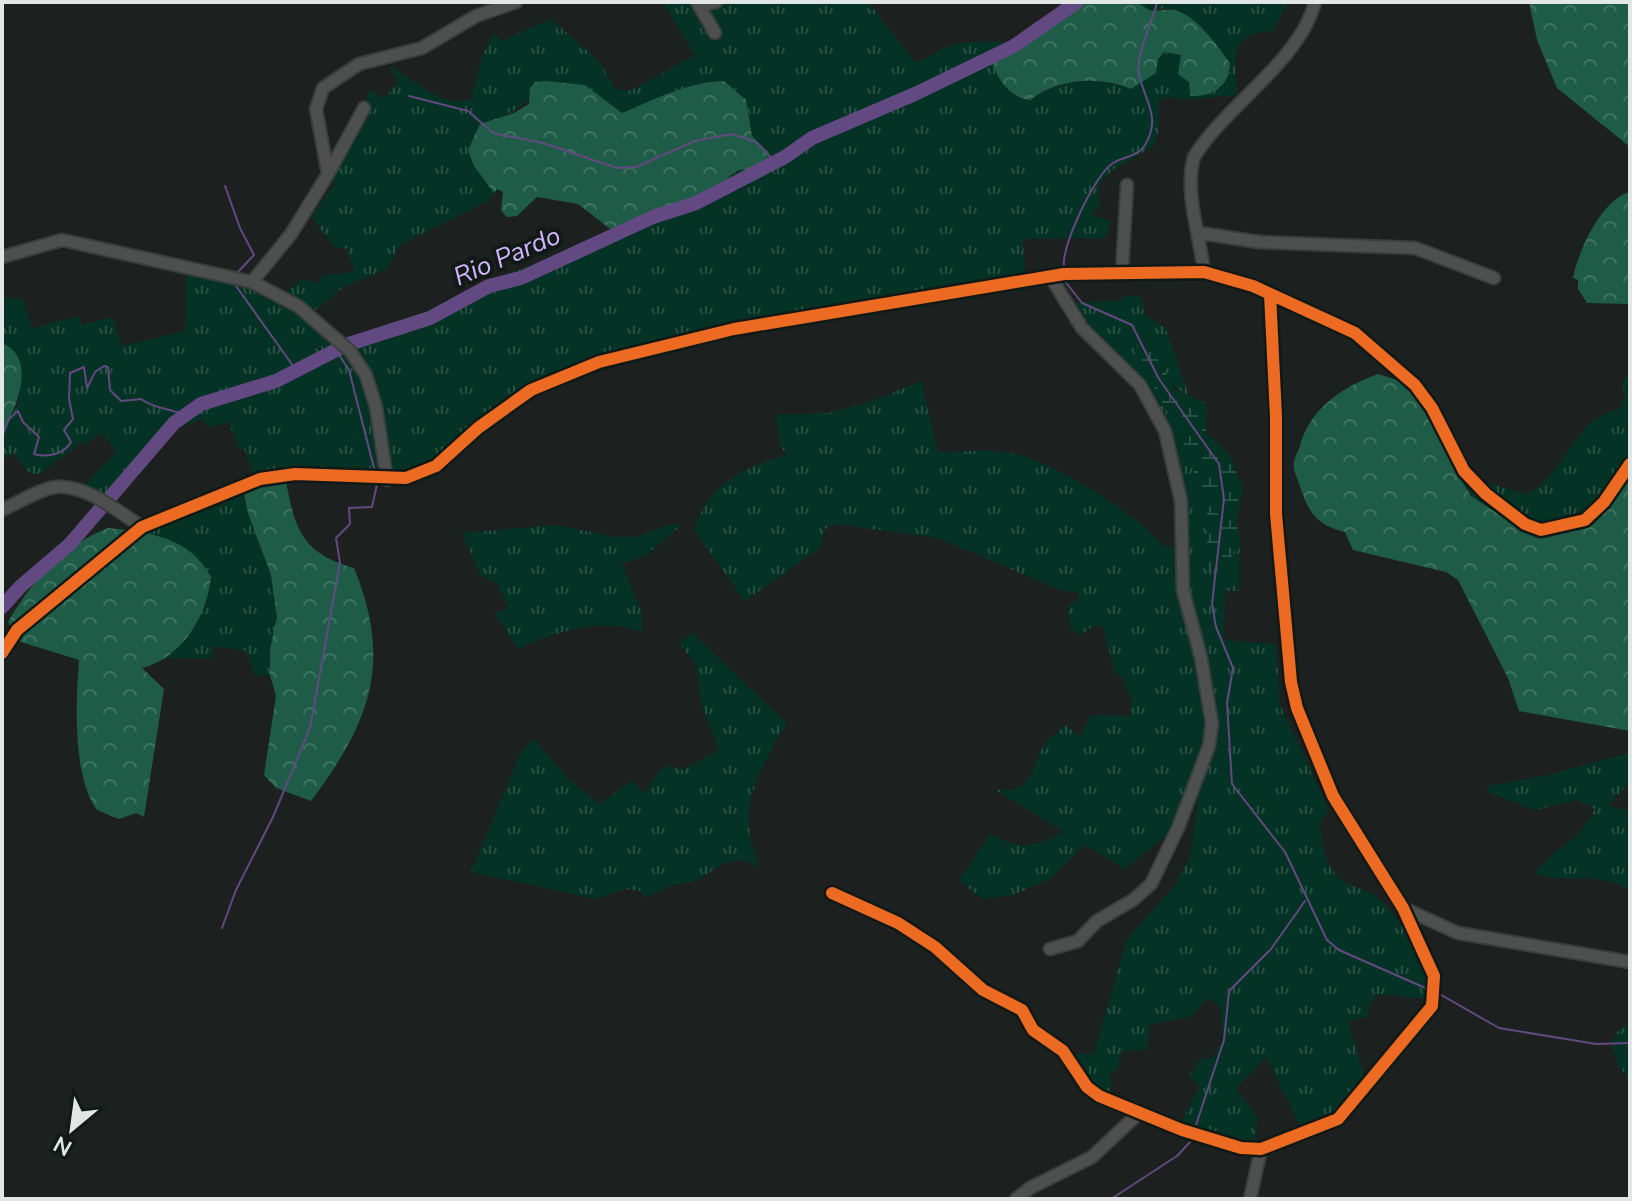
<svg xmlns="http://www.w3.org/2000/svg" width="1632" height="1201" font-family="'Nunito Sans',sans-serif">
<style>
.grass{fill:url(#grass-tufts);fill-rule:evenodd}
.forest{fill:url(#forest-crowns)}
.wetland{fill:url(#wetland-marsh)}
.lines{fill:none;stroke-linecap:round;stroke-linejoin:round}
.stream{stroke:#624981;stroke-width:2}
.river{stroke:#624981;stroke-width:14}
.minor-casing{stroke:#3a3e3d;stroke-width:15}
.minor{stroke:#4d504f;stroke-width:11}
.cycleway-casing{stroke:#111916;stroke-width:17}
.cycleway{stroke:#ed6a23;stroke-width:12}
.labels{text-anchor:middle;dominant-baseline:central;stroke-width:8;stroke-linejoin:round;paint-order:stroke}
.water-label{font-size:26px;font-style:italic;fill:#d3b5fd;stroke:#111916}
</style>
<defs>
<pattern id="grass-tufts" width="24" height="20" patternUnits="userSpaceOnUse" patternTransform="scale(2)"><rect width="24" height="20" fill="#043224"/><path d="M3 7l-1-3M5 7V3M7 7l1-3M15 17l-1-3M17 17v-4M19 17l1-3" fill="none" stroke="#285044"/></pattern>
<pattern id="forest-crowns" width="20" height="18" patternUnits="userSpaceOnUse" patternTransform="scale(2)"><rect width="20" height="18" fill="#1e5c47"/><path d="M2 6a3 3 0 1 1 6 0M12 15a3 3 0 1 1 6 0" fill="none" stroke="#3e7361"/></pattern>
<pattern id="wetland-marsh" width="20" height="14" patternUnits="userSpaceOnUse" patternTransform="scale(2)"><rect width="20" height="14" fill="#043224"/><path d="M1 5h8M5 5V1M11 12h8M15 12V8" fill="none" stroke="#285044"/></pattern>
</defs>
<rect width="100%" height="100%" fill="#1c211f"/>
<!-- grass -->
<path class="grass" d="M663,2H689L692,7L700,2H868L914,61C928,61 940,47 955,44C973,41 991,42 1008,42L991,60C998,79 1008,97 1030,100C1059,79 1097,76 1131,89L1164,52L1181,55L1178,74L1186,78L1189,86L1220,88L1230,72V62L1202,30L1169,8L1149,10L1137,2H1288L1273,31C1230,32 1234,59 1237,95L1187,100L1164,97L1159,101L1158,134L1154,146L1114,169L1098,185L1100,204L1092,215L1111,221L1105,238L1023,239L1025,276L1045,283L924,306L820,317L635,355L542,387L431,467L399,474L257,483L244,448L240,450L228,422L208,428L202,419L188,425L172,427L114,501L107,506L78,493L117,451L101,433L85,445L83,441L38,475L28,472L14,453L2,460V435L19,402L21,365L2,343V299L22,298L32,328L78,316L82,325L113,317L122,346L185,331L187,272L244,279L278,299L302,279L317,283L324,275L354,272L347,249L333,246L311,216L335,184L326,174L356,123L370,90L384,98L398,83L389,66C413,77 443,111 471,99L483,54L495,32L501,41L551,19L600,62L615,89L630,91L695,55ZM546,81L565,83L622,113C655,99 688,82 724,81L746,100L752,136L758,144L756,168L736,171L726,180L645,223L478,285L411,321L357,336H344L311,314L342,288L386,269L400,245L487,201L494,193L475,166L469,149L480,124C515,113 523,108 546,81Z
M1124,296L1142,297L1144,314L1166,329L1189,396L1169,383L1153,348L1140,360L1182,439L1193,466L1196,489L1207,504V565L1234,549L1240,537L1239,591H1225L1224,640L1276,644L1280,705L1329,810L1320,824C1322,837 1323,855 1330,867C1344,889 1358,884 1376,897C1397,912 1434,973 1427,999L1377,994L1368,1008L1369,1017L1348,1021L1367,1085L1335,1117L1304,1134L1266,1057L1236,1089L1257,1117L1256,1145L1249,1148L1179,1127L1200,1085L1189,1076L1199,1060L1212,1058L1223,1041L1221,1008L1208,998L1190,1017L1150,1024L1147,1050L1122,1051L1117,1069L1109,1073L1112,1085L1105,1102L1061,1054H1094L1127,939L1175,885L1190,857L1200,784L1167,835L1125,869L1085,845L1050,879L1013,895L983,899L959,880L990,834C1021,850 1033,848 1064,832L994,789C1031,796 1030,773 1042,749C1046,740 1058,732 1065,725L1080,736L1091,715L1131,716V698L1123,679L1114,671L1103,626H1093L1081,635L1071,630L1067,607L1079,599L1078,591L1065,592L938,538L835,524L825,529L820,548L745,601L694,530C707,485 744,467 787,455L780,446L776,415L828,413L872,401L921,381L938,453C962,451 989,449 1012,453C1050,460 1141,516 1163,546L1176,547L1179,489L1161,432L1129,381L1057,304L1123,300Z
M1630,372V461L1588,519L1544,533L1524,531L1472,496L1457,474L1526,494C1553,482 1565,451 1584,430C1595,417 1607,414 1621,407L1625,396L1622,383Z
M243,489C251,531 279,573 277,618C276,637 270,655 270,675L255,676L246,651L215,646L211,659L164,658L188,638L134,531L191,513Z
M683,524L645,556L622,564L641,611L643,632C602,617 555,631 518,649L495,613L508,608L498,584L480,575L462,533L556,525L616,537H636L668,525Z
M693,633L786,723C758,775 734,808 760,867L742,860L727,862L693,882L673,885L644,898L641,891L626,889L596,899L471,872L521,752L534,739L568,779L599,804L632,781L644,793L659,772L670,765L682,770L719,750L701,703L696,665L679,643Z
M1630,753V782L1608,805L1630,811V890C1589,869 1572,885 1534,874C1555,847 1579,842 1595,809L1577,800L1535,810L1488,792L1487,786L1544,776Z
M1630,1022V1080L1619,1067L1611,1044L1618,1031Z"/>
<!-- forest -->
<path class="forest" d="M1076,2H1137L1149,10C1158,12 1166,8 1174,10C1196,15 1217,45 1230,63C1230,86 1212,97 1190,96L1189,82L1178,74L1181,55L1164,52L1158,59L1156,73L1131,89C1097,75 1058,79 1030,100C1008,97 998,79 991,60L1034,23Z
M1529,2H1630V147L1557,88L1537,40Z
M546,81L585,85L622,113C655,99 688,82 724,81L746,100L752,136L769,153L765,166L736,171L704,199L674,205L645,223L614,232L578,204L537,197L517,216L507,217L501,210L503,192L497,189L494,193L474,166L468,150L480,124L514,113L529,104L530,88L535,82Z
M1630,192V304L1587,303L1578,289V280L1573,278C1578,251 1602,199 1630,192Z
M2,343C39,359 15,409 2,435Z
M1378,374L1407,383L1444,438L1453,467L1471,496L1524,531L1544,533L1588,519L1630,461V731L1519,711L1508,678L1458,580L1446,572L1353,550L1345,532C1307,523 1307,503 1294,470C1292,460 1297,455 1300,446C1309,409 1344,386 1378,374Z
M264,480L286,481C295,530 302,553 354,568C393,663 370,722 311,801L276,788L264,775L276,696L270,675V649L277,617L271,575L248,513L243,489Z
M108,528C149,532 190,537 211,577C207,616 182,658 142,668L164,689L144,817L136,813L119,819L97,810C72,776 76,702 79,660L18,641L8,622C31,582 64,545 108,528Z"/>
<!-- wetland -->
<path class="wetland" d="M1139,340L1153,348L1174,389L1207,404L1206,433L1228,453L1243,488L1236,523L1240,537L1229,564L1218,571L1207,566V504L1196,489L1193,467L1182,439L1140,360L1136,350Z"/>
<g class="lines">
<!-- stream -->
<path class="stream" d="M409,96L468,111L493,133L543,143L617,168L636,167L695,141L732,134L756,142L775,162
M225,186L240,228L254,255L235,275
M1064,266C1061,247 1095,174 1113,163C1124,156 1138,157 1145,145C1162,117 1144,100 1139,74C1135,57 1153,20 1157,2
M1064,280L1082,303L1132,325L1159,379L1219,464L1224,499L1212,604L1216,627L1233,668L1227,703L1232,784L1285,852L1327,940L1339,950L1430,990
M236,286L296,370
M336,350L349,370L375,472
M2,437L9,419L18,411L23,422L39,437L34,454C47,458 64,454 71,442L64,430L73,419L69,399L70,373L84,367L87,388L95,372L104,366L108,367L110,390L121,401L141,399C155,409 169,408 184,415
M222,928L236,890L273,817L310,728L340,563L336,538L350,524L349,508L372,507L377,484
M1436,992L1499,1028L1596,1044L1630,1043
M1195,1128L1224,1040L1229,991L1271,949L1305,901
M1111,1199L1177,1156L1191,1141"/>
<!-- river -->
<path class="river" d="M2,607L21,586L70,544L174,423L201,404L276,381L346,345L430,318L489,286L521,278L653,217L696,203L785,157L812,138L915,94L1014,46L1077,2"/>
<defs>
<path id="minor" d="M697,2L715,33
M699,6L716,2
M328,174L364,108
M1200,233L1259,242L1415,248L1494,278
M2,257L62,240L252,282L298,306L350,351L366,375L376,407L387,480
M1122,272L1127,185
M1204,272C1200,236 1184,192 1194,157C1224,107 1300,61 1315,2
M1050,276L1082,328L1140,385L1165,431L1181,501L1183,590L1201,658L1212,724L1209,746L1178,828L1151,884L1133,900L1097,921L1078,941L1050,949
M252,282L291,234L328,174L316,109L323,88L359,64L422,48L476,16L516,2
M2,510C18,503 37,490 55,487C86,484 119,512 142,527
M2,653L17,630L142,527L260,479L295,474L406,478L436,466L478,428L531,390L599,362L734,329L1064,274L1204,272L1253,286L1355,333L1415,385L1432,408L1464,471L1486,494L1525,524L1541,530L1585,520L1604,502L1630,464
M832,893L898,923L935,947L983,990L1022,1010L1033,1030L1063,1051L1087,1087L1099,1096L1182,1130L1241,1148L1261,1149L1338,1119L1432,1006L1434,976L1403,908L1333,796L1297,708L1291,682L1276,514V417L1270,294
M1403,908L1458,933L1630,962
M1016,1199L1030,1188L1092,1157L1139,1113
M1250,1199L1261,1149"/>
</defs>
<!-- minor casing -->
<use href="#minor" class="minor-casing"/>
<!-- minor -->
<use href="#minor" class="minor"/>
<defs>
<path id="cycleway" d="M2,653L17,630L142,527L260,479L295,474L406,478L436,466L478,428L531,390L599,362L734,329L1064,274L1204,272L1253,286L1355,333L1415,385L1432,408L1464,471L1486,494L1525,524L1541,530L1585,520L1604,502L1630,464
M832,893L898,923L935,947L983,990L1022,1010L1033,1030L1063,1051L1087,1087L1099,1096L1182,1130L1241,1148L1261,1149L1338,1119L1432,1006L1434,976L1403,908L1333,796L1297,708L1291,682L1276,514V417L1270,294"/>
</defs>
<!-- cycleway casing -->
<use href="#cycleway" class="cycleway-casing"/>
<!-- cycleway -->
<use href="#cycleway" class="cycleway"/>
</g>
<g class="labels">
<!-- water labels -->
<g class="water-label">
<text transform="translate(507 256) rotate(-23)">Rio Pardo</text>
</g>
</g>
<!-- border -->
<rect width="1632" height="1201" fill="none" stroke="#e2e7e5" stroke-width="8"/>
<!-- north arrow -->
<g transform="translate(72 1129) rotate(209)" stroke="#111916" stroke-width="6" paint-order="stroke">
<path d="M0-6L14 30L0 20L-14 30Z" fill="#e2e7e5"/>
<text y="-12" font-size="22" font-weight="bold" text-anchor="middle" fill="#e2e7e5">N</text>
</g>
</svg>
